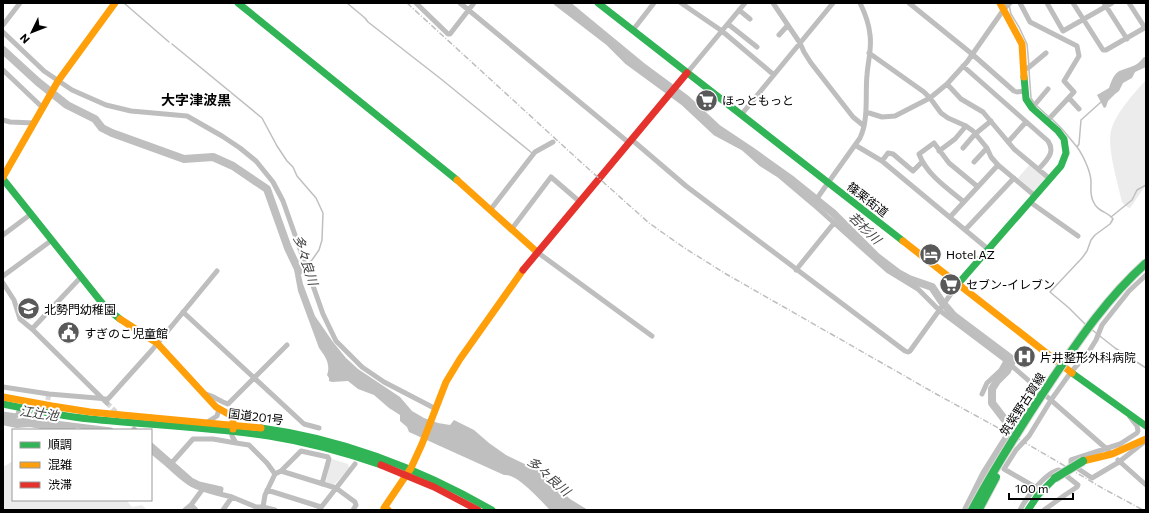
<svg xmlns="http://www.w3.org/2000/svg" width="1149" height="513" font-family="Commissioner,'Noto Sans JP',sans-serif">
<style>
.green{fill:#ececec}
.water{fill:#bfbfbf}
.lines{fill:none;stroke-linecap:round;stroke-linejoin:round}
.stream{stroke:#bfbfbf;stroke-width:1.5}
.river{stroke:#bfbfbf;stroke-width:8}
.street-tunnel{stroke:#d9d9d9;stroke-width:5;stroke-dasharray:5 2.5;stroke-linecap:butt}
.street{stroke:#bebebe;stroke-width:5}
.fast{stroke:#30b455;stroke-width:7}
.slow{stroke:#ff9f0a;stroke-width:7}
.jam{stroke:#e5322d;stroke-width:7}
.rail{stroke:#bebebe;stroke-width:1.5;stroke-dasharray:6 2 1 2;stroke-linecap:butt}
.fast-bridge-casing{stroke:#dbdbdb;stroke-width:10;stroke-linecap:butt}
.fast-bridge{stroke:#30b455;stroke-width:8}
.labels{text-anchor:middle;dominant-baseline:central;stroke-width:4;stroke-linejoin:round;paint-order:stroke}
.poi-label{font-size:12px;fill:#000;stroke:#fff;text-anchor:start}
.street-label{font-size:12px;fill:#000;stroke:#fff}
.water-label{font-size:13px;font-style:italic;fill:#444;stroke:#fff}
.quarter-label{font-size:14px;font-weight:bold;fill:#000;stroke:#fff}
</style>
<rect width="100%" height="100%" fill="#fff"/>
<!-- green -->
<path class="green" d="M1146,80V185L1130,208L1127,207L1122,202C1118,184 1107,148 1111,131C1115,114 1134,93 1146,80Z
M1030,164L1046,178L1034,192L1018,178Z
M332,459L348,464L349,468L334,485L326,482L329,467Z
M13,461V500H126L132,507L142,505L147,510H3V467Z"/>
<!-- water -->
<path class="water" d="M1144,57H1146V67L1135,72L1132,78L1123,83L1119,91L1115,94L1108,101L1106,107L1104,108L1097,95L1109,88C1111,82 1114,72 1122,70C1132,66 1136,67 1144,57Z
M298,261L303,284L315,316L333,342L346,358L358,369L400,397L412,411L424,418L438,423L450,425L454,420L474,430L489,443L506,455L535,469L537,463L541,465L539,470L570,499L588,510H550C541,501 517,473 504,475L409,432L407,427L400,421V415L389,408L374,395L358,389L348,381L332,382L329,381V378L327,375C331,364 325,356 319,348L298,291L293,264Z"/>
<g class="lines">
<!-- stream -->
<path class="stream" d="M124,3L169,42
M347,3L365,18L368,22L441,79L532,153
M1009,5L1011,14L1019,27L1027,44L1029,66
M172,44L262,118L277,146L287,161L293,167L297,176L316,198L323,213L322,240L319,250L312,260L308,263
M1029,70L1031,98L1034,103
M1037,106L1049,117
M1052,119L1063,130L1077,147
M1111,217L1132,200L1137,190L1146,185
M1086,325L1069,308L1050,292L1082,258L1087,251L1091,240L1095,235L1110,224L1113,219C1108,211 1098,213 1093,201C1090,194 1091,189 1091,182C1091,172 1083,155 1077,147L1079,144L1081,120L1101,102
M1091,329L1115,348L1146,368"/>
<!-- river -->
<path class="river" d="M565,3L644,68L686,99L717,128L750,150L792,180L833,213L877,257L898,273L909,279L932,287L942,302L954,316L1010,358L1012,361L1007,371L997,381L992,389V403L1005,420L1010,428L1006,439L984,474L966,510
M3,50L38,82L67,105L95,119L102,128L112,133L184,159L213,157L233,166L267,189L288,248L299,271
M3,421L17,424L30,423L72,430
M151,449L169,464"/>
<!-- street-tunnel -->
<path class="street-tunnel" d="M107,403L118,414
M43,422L49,394"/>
<!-- street -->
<path class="street" d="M416,3L448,34H450L474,3
M460,3L628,142
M556,3L608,43L627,62L683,103L715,133L743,148L761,164L780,176L813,204L887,270L918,289L939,310L1004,359L1109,451
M681,3L722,31L774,75
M773,3L800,43L804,52L811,63L853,117L864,126
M909,3L972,54L1014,91L1017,92L1025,91
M1020,3L1030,22L1077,46L1079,56L1064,81L1074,92L1047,121
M1047,3L1063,31L1112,3
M1073,3L1103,50H1106L1146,27
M1104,3L1127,39
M1129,3L1145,28
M739,10L750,19
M728,24L757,47
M3,25L20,3
M633,30L654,3
M3,32L44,71L72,90L106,105L131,111L187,116L222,136L240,148L256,161L273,182L283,201L323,314L336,341L362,367L384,382L436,409
M779,35L788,25
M869,53L924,92L930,98L941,113L948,118L966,126L973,131L987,148L991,157L998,165L1035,196
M963,66L1048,141C1056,153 1046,160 1039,169
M1024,69L1028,68L1046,53
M3,70L43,108
M687,73L745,3
M947,84L961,99L983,112L1014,149L1050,179
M1069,98L1079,109
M1032,108L1048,89
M866,112L882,117L895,116L930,98L947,84L967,62L1004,9L1010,3
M741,115L833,3
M3,120L10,122L34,123
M631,139L686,186L905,351L908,352L910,351L958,284
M1008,142L1026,122
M855,145L882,161L988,249
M963,148L975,134L991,121
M939,151L955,139L966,126
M882,161L888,153L893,154L913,171L922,162
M974,162L987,148
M964,202C947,188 927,175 919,154L934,143L949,163L978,187
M1030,202L1078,236
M813,204L860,138C869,119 865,95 867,75C868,61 872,48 870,35C869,24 865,13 860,3
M491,209L535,152L553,142
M950,217L998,165
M511,230L551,177L580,202
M965,230L1014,178
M3,235L31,214
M537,252L652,336
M796,270L834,223
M3,276L52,240
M81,277L32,329L107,403
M3,283L14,300L20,319L32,329
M183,312L304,424L319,428
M3,387L49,394L108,399L152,350L217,271
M204,394C214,395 218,401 228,404L287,345
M982,394L987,383L1001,370L1006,361
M3,414L16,416L18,414L20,408
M3,417L17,421L31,420L111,430
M1130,417L1137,426L1138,431L1137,433L1120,444L1071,460V464L1092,478L1119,462L1144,442
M209,421L217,416L219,409
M134,429L135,430
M232,431V436L236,443L249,445L267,463L275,474L265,495L263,507
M151,445L191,480L199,484L221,489L220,494L232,497L256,507H263L275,510
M1118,460L1146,485
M281,471L301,451L328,457L329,459L322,484
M275,474L281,471L336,488L355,502L356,505L353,510
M1035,487L1004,469L1016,450L1029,436L1051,400L1071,372L1088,353L1096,340L1102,325L1129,291L1146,275
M267,490L321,507
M220,494C193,487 189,485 169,466L193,439H213L236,443
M185,510L191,505
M196,510L191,505L202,490
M223,510L232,497
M319,510L355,464
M1020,510C1026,498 1046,472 1059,470L1078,485L1077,487L1065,495L1044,510"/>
<!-- fast -->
<path class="fast" d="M238,3L457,180
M598,3L903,241
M3,179L106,308L120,319
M958,284L1061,166L1066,153L1064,139L1058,131L1032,108L1026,99L1024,77
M1072,373L1146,426
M3,404C32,410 61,416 90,419C150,425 210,427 269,436C307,442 344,452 381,465
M261,428C344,439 420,469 492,510
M1028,510L1038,495L1055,478"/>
<!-- slow -->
<path class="slow" d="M1000,3L1022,44L1024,77
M3,177L58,81L115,3
M457,180L537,252
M903,241L1072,373
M120,319L157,343L216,407L230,415L233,420V429
M3,397L52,406L90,412L261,428
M1083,461L1112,454L1146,439
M388,510L384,508L411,468L422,444L446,382L460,359L523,270"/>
<!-- jam -->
<path class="jam" d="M523,270L687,73
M381,465L434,487L478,510"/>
<!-- rail -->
<path class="rail" d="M407,3L583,164L649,223L683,247L726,274L938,395L1024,442L1104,489L1143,510"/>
<defs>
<path id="fast-bridge" d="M1055,478L1083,461
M979,509L996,477
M972,510C996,465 1023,423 1051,381C1080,338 1108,297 1146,263"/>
</defs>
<!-- fast-bridge casing -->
<use href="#fast-bridge" class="fast-bridge-casing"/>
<!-- fast-bridge -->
<use href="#fast-bridge" class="fast-bridge"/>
</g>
<!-- icons -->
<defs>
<symbol id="supermarket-disc" viewBox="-11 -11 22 22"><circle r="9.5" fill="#595959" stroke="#fff"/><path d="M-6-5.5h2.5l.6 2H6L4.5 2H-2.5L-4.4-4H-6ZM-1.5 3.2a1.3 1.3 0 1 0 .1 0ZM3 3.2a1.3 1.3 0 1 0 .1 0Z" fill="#fff"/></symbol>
<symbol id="hotel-disc" viewBox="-11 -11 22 22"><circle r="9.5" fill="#595959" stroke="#fff"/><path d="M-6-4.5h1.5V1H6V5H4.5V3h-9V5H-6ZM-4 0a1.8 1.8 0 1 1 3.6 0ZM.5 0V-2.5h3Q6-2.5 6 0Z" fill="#fff"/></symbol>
<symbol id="school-disc" viewBox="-11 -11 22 22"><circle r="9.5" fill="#595959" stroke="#fff"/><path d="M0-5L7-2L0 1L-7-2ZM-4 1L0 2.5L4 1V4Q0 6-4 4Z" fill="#fff"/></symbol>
<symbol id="civic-disc" viewBox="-11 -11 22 22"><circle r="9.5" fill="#595959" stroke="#fff"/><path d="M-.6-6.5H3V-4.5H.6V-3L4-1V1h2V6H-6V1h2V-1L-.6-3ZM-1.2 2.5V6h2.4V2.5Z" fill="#fff"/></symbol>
<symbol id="hospital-disc" viewBox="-11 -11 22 22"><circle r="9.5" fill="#595959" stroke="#fff"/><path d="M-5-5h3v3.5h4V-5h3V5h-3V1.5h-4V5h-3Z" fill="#fff"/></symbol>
</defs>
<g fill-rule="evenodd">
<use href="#supermarket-disc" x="694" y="88" width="25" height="25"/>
<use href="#hotel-disc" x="918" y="242" width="25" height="25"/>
<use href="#supermarket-disc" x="938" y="272" width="25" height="25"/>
<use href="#school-disc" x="16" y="296" width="25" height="25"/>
<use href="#civic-disc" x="56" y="320" width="25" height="25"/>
<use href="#hospital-disc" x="1012" y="344" width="25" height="25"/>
</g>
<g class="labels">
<!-- poi labels -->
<g class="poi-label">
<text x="722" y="100">ほっともっと</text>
<text x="946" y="254">Hotel AZ</text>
<text x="966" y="284">セブン-イレブン</text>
<text x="44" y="309">北勢門幼稚園</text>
<text x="84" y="333">すぎのこ児童館</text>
<text x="1040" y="357">片井整形外科病院</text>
</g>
<!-- street labels -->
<g class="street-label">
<text transform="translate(868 199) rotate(38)">篠栗街道</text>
<text transform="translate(1022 404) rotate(-57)">筑紫野古賀線</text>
<text transform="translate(256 416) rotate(7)">国道201号</text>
</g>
<!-- water labels -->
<g class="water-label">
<text transform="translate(865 228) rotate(44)">若杉川</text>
<text transform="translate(306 260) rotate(72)">多々良川</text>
<text transform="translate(39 413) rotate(8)">江辻池</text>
<text transform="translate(549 476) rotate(41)">多々良川</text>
</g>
<!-- quarter labels -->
<g class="quarter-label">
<text x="196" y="99">大字津波黒</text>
</g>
</g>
<!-- border -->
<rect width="1149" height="513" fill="none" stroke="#000000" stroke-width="8"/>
<!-- legend -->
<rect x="12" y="429" width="140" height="72" fill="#ffffff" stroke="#999999"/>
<rect x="20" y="442" width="20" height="6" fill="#30b455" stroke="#999999"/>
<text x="48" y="449" font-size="12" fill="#000000">順調</text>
<rect x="20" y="462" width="20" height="6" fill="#ff9f0a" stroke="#999999"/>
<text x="48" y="469" font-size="12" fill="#000000">混雑</text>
<rect x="20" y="482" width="20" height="6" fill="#e5322d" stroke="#999999"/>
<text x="48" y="489" font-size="12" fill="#000000">渋滞</text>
<!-- north arrow -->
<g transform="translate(32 32) rotate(227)" stroke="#ffffff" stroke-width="3" paint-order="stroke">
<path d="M0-3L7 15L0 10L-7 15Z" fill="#000000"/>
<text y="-6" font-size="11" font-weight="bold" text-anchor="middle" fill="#000000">N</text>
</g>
<!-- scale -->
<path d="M1009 493v6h64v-6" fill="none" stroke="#000000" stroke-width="2"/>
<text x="1015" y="493" font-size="12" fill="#000000" stroke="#ffffff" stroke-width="3" paint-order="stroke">100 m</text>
</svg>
